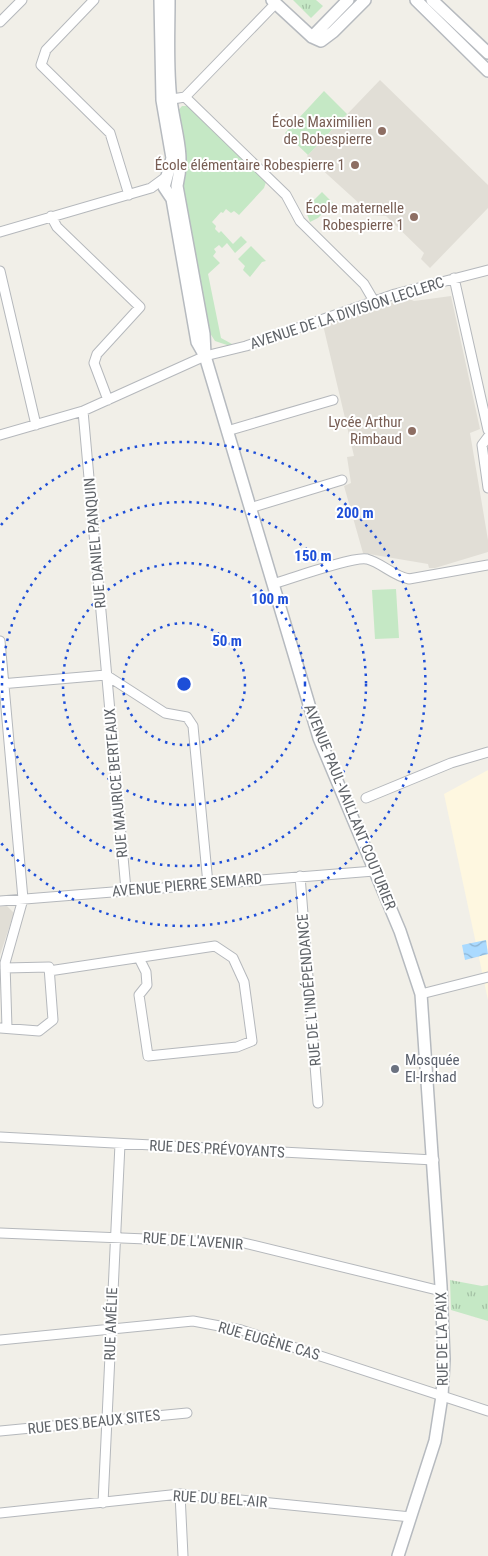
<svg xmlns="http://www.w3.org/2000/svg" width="488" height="1556" font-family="'Roboto Condensed',sans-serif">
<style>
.commercial{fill:#fef7e0}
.education{fill:#e1ded6}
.grass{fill:#c5e8c5}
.park{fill:url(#park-tufts)}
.water{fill:url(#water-waves)}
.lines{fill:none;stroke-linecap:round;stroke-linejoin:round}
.street-casing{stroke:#b5b8bc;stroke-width:11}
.secondary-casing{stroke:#b6babf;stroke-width:14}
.street{stroke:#fff;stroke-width:9}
.secondary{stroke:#fff;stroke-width:11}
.ring{fill:none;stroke:#1d4ed8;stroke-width:2.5;stroke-dasharray:2.5 5}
.education-dot{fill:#8d6e63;stroke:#fff;stroke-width:2}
.worship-dot{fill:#6b7280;stroke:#fff;stroke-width:2}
.labels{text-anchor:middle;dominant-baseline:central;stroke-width:4;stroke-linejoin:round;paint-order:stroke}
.education-label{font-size:15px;fill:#785e54;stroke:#fff;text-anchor:end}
.street-label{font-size:15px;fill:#5f6368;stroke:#fff}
.worship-label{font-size:15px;fill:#5b616d;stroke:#fff;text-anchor:start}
.centre{fill:#1d4ed8;stroke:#fff;stroke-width:2.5}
.ring-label{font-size:15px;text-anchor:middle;font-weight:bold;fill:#1d4ed8;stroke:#fff;stroke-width:4;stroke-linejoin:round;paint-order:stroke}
</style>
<defs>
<pattern id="park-tufts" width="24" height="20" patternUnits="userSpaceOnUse" patternTransform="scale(1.25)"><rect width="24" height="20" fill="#c5e8c5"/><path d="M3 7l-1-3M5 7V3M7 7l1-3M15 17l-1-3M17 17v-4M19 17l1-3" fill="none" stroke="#a3c0a4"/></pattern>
<pattern id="water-waves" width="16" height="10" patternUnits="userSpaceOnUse" patternTransform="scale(1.25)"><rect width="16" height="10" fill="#aadaff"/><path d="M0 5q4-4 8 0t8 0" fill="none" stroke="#8eb4d2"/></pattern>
</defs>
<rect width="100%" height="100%" fill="#f1efe8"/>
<!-- commercial -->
<path class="commercial" d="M488,770V1000L444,794Z"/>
<!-- education -->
<path class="education" d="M380,80L488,185V208L430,268L421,259L424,253L386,216L372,215L307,156Z
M403,296L414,301L451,296L480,429L470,433L488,540V552L435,568H429L428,564L363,553L344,486L351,483L347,457L354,456L323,325L345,319L347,316L369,308L374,309L397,301Z
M7,906L14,913L0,955V907Z"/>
<!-- grass -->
<path class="grass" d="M324,91L347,114L308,155L285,133Z
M182,106H189L266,182L264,188L239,215L234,211L231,213L226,209L223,213L221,212L212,222L216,226L215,229L219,233L221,231L233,244L241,236L247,242L235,253L227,243L222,248L219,245L214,249L216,252L213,256L220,263L208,274L221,338L232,344L230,346L215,341L208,330L181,182L176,113Z
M322,192L333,203L318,218L310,222L305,209Z
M251,246L266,261L262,262L250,277L243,270L245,266L238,259Z
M396,589L399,638L375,639L372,590Z"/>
<!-- park -->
<path class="park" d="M293,0H316L323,6L311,18Z
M450,1280L482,1286L488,1285V1321L451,1310Z"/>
<!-- water -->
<path class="water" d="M486,940L488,954L465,960L462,945Z"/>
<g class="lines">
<defs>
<path id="street" d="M94,0L46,50L41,65L110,133L129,195
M0,22L22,0
M185,97L286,195L300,221L364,284L374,301
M166,100L185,97L276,3
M51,216L57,227L140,307L97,354L94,363L108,400
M0,232L151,188L166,177
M0,271L36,425
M454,278L488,430
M83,411L126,890
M227,431L333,400
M0,435L83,411L205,356L246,346L395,294L488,270
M488,437L482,445L488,488
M250,508L342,480
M273,584C290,579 353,556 367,559C382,563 393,576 409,579L488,565
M0,641L23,899L5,963L7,1028
M0,684L106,675L165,713L187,717L193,726L208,884
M366,798L451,763L488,752
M300,876L318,1103
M0,901L374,871
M49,971L215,946L233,958L244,982L252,1041L237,1047L148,1056L139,995L147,985L146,972L139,958
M421,994L488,977
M0,1028L39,1031L53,1020L49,967L5,968
M0,1137L434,1160
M0,1233L244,1243L441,1291
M0,1340L193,1321L241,1330L488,1411
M0,1431L187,1413
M180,1494L183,1556
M103,1503L120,1144
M0,1513L180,1494L411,1517"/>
<path id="secondary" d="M160,0L162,100L172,158L164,187L172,199L197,342L205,356L319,738L400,931L421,994L441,1286L444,1359L442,1396L435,1441L398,1556
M169,0C169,33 167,67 171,100C175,132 185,153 177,186L204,334L205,354
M272,0L312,37L321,41L333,32L365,0
M416,0L488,71
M432,0L488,53
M312,37L348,0"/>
</defs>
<!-- street casing -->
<use href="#street" class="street-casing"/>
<!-- secondary casing -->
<use href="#secondary" class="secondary-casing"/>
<!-- street -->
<use href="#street" class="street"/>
<!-- secondary -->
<use href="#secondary" class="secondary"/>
</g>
<!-- distance rings -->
<g class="ring">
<circle cx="184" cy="684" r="61"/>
<circle cx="184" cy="684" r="121"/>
<circle cx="184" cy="684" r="182"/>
<path d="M1 525A242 242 0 1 1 1 843"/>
</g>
<!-- markers -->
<g class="education-dot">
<circle cx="382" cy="131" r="5"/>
<circle cx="355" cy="165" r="5"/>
<circle cx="414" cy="217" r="5"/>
<circle cx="412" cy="431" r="5"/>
</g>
<circle class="worship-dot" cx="395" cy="1069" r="5"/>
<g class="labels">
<!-- education labels -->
<g class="education-label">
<text x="372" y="122">École Maximilien<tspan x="372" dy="17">de Robespierre</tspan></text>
<text x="345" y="165">École élémentaire Robespierre 1</text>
<text x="404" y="208">École maternelle<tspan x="404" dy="17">Robespierre 1</tspan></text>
<text x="402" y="422">Lycée Arthur<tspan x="402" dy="17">Rimbaud</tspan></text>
</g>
<!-- street labels -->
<g class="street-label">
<text transform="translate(347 313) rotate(-18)">AVENUE DE LA DIVISION LECLERC</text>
<text transform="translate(95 543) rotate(-95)">RUE DANIEL PANQUIN</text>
<text transform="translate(116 783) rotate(-95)">RUE MAURICE BERTEAUX</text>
<text transform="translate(350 807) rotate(68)">AVENUE PAUL-VAILLANT COUTURIER</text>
<text transform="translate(187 885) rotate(-5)">AVENUE PIERRE SEMARD</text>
<text transform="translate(309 990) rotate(-95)">RUE DE L'INDÉPENDANCE</text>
<text transform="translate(217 1149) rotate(3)">RUE DES PRÉVOYANTS</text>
<text transform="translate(193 1241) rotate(4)">RUE DE L'AVENIR</text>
<text transform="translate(111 1324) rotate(-88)">RUE AMÉLIE</text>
<text transform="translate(442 1339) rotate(-91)">RUE DE LA PAIX</text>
<text transform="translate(269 1341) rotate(16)">RUE EUGÈNE CAS</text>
<text transform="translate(94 1422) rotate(-6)">RUE DES BEAUX SITES</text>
<text transform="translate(220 1499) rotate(4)">RUE DU BEL-AIR</text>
</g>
<!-- worship labels -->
<g class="worship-label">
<text x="405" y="1060">Mosquée<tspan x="405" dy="17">El-Irshad</tspan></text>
</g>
</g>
<circle cx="184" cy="684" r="8" class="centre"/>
<g class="ring-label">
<text x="355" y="518">200 m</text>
<text x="313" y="561">150 m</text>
<text x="270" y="604">100 m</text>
<text x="227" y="646">50 m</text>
</g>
</svg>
